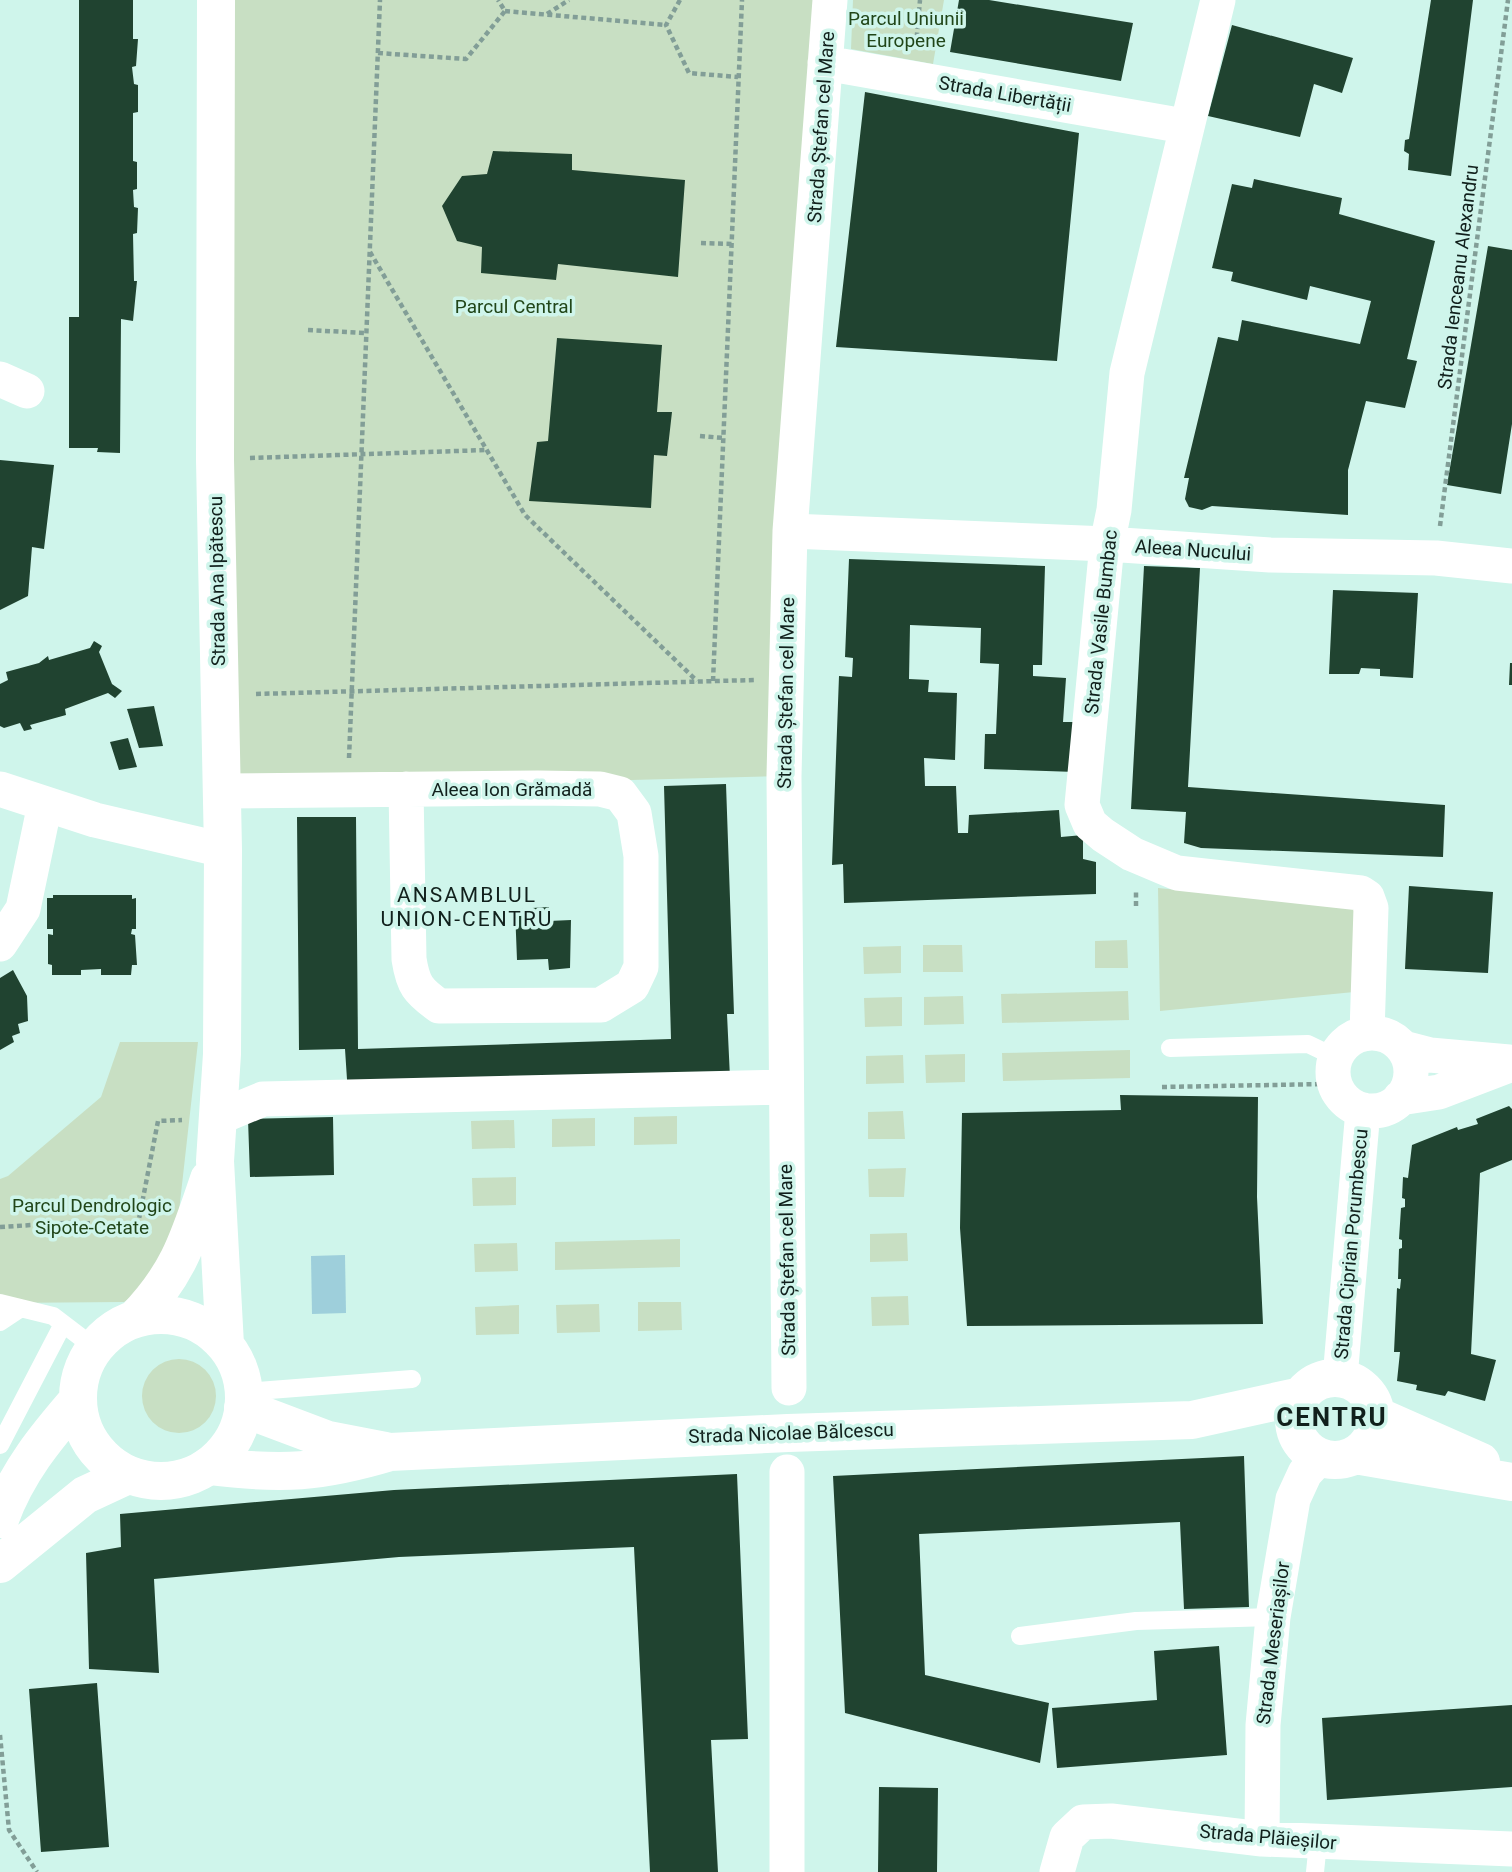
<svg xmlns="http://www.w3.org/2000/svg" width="1512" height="1872" font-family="Roboto,sans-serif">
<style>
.green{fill:#c8dfc3}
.water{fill:#9ecfdb}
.building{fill:#204330}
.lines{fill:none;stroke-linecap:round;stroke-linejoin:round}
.path{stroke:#829e97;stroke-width:4.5;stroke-dasharray:5 3.5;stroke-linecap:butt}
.lane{stroke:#fff;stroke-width:18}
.street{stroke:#fff;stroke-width:35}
.secondary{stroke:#fff;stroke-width:38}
.primary{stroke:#fff;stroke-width:38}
.labels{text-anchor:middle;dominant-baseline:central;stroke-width:7;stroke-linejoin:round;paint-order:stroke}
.park-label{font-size:19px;fill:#214619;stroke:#cff5eb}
.street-label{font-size:19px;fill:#11201c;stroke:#cff5eb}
.neighbourhood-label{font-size:21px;letter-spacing:2px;fill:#11201c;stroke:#cff5eb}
.district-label{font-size:26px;font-weight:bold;letter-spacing:2px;fill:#11201c;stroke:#cff5eb}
</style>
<rect width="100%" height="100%" fill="#cff5eb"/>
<!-- green -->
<path class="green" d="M218,0H832L784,776L222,791Z
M853,0H944L933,64L851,49Z
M1158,888L1356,907L1354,992L1160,1011Z
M1127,940L1128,968H1095V941Z
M923,945H962L963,972H923Z
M901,946V973L864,974L863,947Z
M1128,991L1129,1020L1002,1023L1001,994Z
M963,996L964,1024L924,1025V997Z
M902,997V1026L865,1027L864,998Z
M120,1042H198L176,1238L158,1278L124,1302L0,1303V1179L8,1176L101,1097Z
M1130,1050V1078L1003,1081L1002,1053Z
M965,1054V1082L926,1083L925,1055Z
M903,1055L904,1083L866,1084V1056Z
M903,1111L905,1139H868V1112Z
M677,1116V1144L634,1145V1117Z
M595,1118V1146L552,1147V1119Z
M514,1120L515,1148L472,1149L471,1121Z
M906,1168L904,1197H869L868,1169Z
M516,1177V1205L473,1206L472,1178Z
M907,1233L908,1261L870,1262V1234Z
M680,1239V1267L555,1270V1242Z
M517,1243L518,1271L475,1272L474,1244Z
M908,1296L909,1325L872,1326L871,1297Z
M681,1302L682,1330L638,1331V1302Z
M599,1304L600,1332L557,1333L556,1305Z
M519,1305V1334L476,1335L475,1307Z
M142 1396a37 37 0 1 1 74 0a37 37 0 1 1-74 0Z"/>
<!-- water -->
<path class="water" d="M345,1255L346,1313L312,1314L311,1256Z"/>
<!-- building -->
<path class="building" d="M79,0H133V39H138L136,66L132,67L134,84L138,85V112L133,113V161L137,162V189L133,190L134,207L138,208L137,233L133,234L134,281H137L133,321L121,319L120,453L97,452L98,448H69V317H79Z
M959,0H989L1133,23L1121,81L950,52Z
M1431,0H1473L1451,176L1408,170L1409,154L1404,151L1405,140L1409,139Z
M1232,25L1353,58L1342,93L1314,84L1300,137L1208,116Z
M865,92L1079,133L1057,361L836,347Z
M493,151L572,154V170L685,180L678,277L558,264L556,280L481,273L482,247L457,241L442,206L462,176L487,174Z
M1254,179L1342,198L1339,214L1435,241L1407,359L1417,361L1405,408L1366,401L1348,470V515L1212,506L1202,510L1189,507L1185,499L1189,478H1184L1218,337L1238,341L1242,320L1360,344L1371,301L1310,286L1307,300L1231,281L1233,272L1212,268L1232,184L1252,188Z
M1488,246L1512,250V424L1501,494L1447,485Z
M557,338L662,345L657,412H672L667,456L654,455L651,508L529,501L537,442L548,441Z
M0,460L54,465L44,549L32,547L28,596L0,610Z
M849,559L1045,566L1042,665H1033V676L1066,678L1063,722H1077L1076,772L984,769L985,734H996L999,664L980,663L981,628L910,625L909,679L929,680L928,692L957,693L955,760L924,758L925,786H956L958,833H968L969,815L1059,810L1061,837L1083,835V859L1096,862V894L844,903L843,864L832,865L839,676L852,677L853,658L845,657Z
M1144,566L1200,568L1188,787L1445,805L1443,857L1201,848L1184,843L1186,812L1131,809Z
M1333,590L1418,593L1413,678L1380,676V669L1361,668L1359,674H1329Z
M94,641L102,646L99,652L112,684L122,691L115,698L108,693L65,709L66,715L30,725L32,729L24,731L20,723L4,728L0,726V684L8,680L6,672L39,663L48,656L49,660L90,648Z
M1510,663H1512V685H1509Z
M154,706L163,746L139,748L127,709Z
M128,738L137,767L119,770L110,742Z
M726,784L734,1014H727L731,1099L349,1110L345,1049L299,1050L297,817H356L358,1049L671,1039L664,786Z
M1409,886L1493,892L1488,973L1405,969Z
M53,895H132V899L136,898V929H132L131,934L135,935L137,965H132L131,975H101V969L81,970V975H52V965L48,964V934L53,935V929H47V898H53Z
M549,907V921L571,920L570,968L549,970L548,959L517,960L515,909Z
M13,970L27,996L28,1021L18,1024L20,1033L12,1036L14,1042L0,1050V978Z
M1120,1095L1258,1097L1257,1197L1263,1324L967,1326L960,1228L962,1113L1121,1110Z
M1509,1106L1512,1109V1160L1480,1173L1471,1354L1496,1360L1485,1401L1448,1391L1445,1396L1416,1390L1417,1385L1397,1381L1400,1352H1394L1397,1288L1400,1289L1401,1279H1398L1399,1249L1402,1248V1240L1399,1239L1401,1208L1405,1207V1199L1402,1198L1403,1177L1408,1178L1412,1145L1457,1127L1458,1130L1478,1124L1476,1119Z
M333,1117L334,1175L250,1177L248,1119Z
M1244,1456L1249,1607L1184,1609L1180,1522L919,1534L925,1675L1049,1703L1040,1763L845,1713L833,1476Z
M737,1474L748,1739L711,1740L718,1872H650L634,1547L399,1557L154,1579L159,1673L89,1669L86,1553L121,1547L120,1514L394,1490Z
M1219,1646L1227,1755L1057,1768L1052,1708L1157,1700L1154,1651Z
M97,1683L109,1847L41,1852L29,1689Z
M1512,1705V1787L1327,1800L1322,1718Z
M879,1787L938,1788L937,1872H878Z"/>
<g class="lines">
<!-- path -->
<path class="path" d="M680,0L666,25L689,73L738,77
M505,11L666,25
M547,14L569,0
M916,46L920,0
M378,53L466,59L505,11L498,0
M701,243L732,244
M370,252L525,515L697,681
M308,330L366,333
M700,436L724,438
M250,458L486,450
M1440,526L1508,0
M713,681L742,0
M256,694L754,680
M349,758L380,0
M1136,906V891
M1162,1087L1326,1084
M0,1227L64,1223L138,1224L158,1121L182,1120
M0,1735L9,1830L37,1872"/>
<!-- lane -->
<path class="lane" d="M1170,1048L1308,1044L1335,1057
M0,1303L53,1316L95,1348
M0,1322L21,1308
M244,1392L412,1379
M0,1445L63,1324
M1020,1636L1136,1621L1273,1617
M1315,1872L1318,1843"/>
<!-- street -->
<path class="street" d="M1218,0L1127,373L1114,510L1107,544L1082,805L1090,824L1103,835L1132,854L1177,873L1361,893L1367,897L1371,908L1367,1033
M825,63L1184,126
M0,379L27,391
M790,531L1107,544L1270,555L1436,558L1512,566
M0,789L95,820L223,850
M222,791L538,788L600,789L620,794L634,813L641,856V967L632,986L601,1005L439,1006C418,991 413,985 409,959L406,789
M0,944L23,909L45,804
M1333 1072a39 39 0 1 1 78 0a39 39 0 1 1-78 0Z
M1403,1048L1430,1055L1509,1062
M1400,1098L1439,1092L1512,1064
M217,1118L263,1099L785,1087
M1340,1378L1363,1110
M789,1388L784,776L790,531L830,0
M1262,1839L1263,1725L1273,1617L1293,1499L1305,1473L1320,1457
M787,1872V1472
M1057,1872L1067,1837L1083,1822L1111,1821L1262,1839L1512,1849"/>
<!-- secondary -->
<path class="secondary" d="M1294 1419a41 41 0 1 1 82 0a41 41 0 1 1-82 0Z
M243,1408L328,1440L385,1451
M1377,1416L1481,1462
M1355,1455L1512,1482
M209,1466C282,1475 320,1473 390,1452L788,1433L1192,1420L1301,1396"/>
<!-- primary -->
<path class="primary" d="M216,0L215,460L223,850L222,1054L215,1161L225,1345
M78 1398a83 83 0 1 1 166 0a83 83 0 1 1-166 0Z
M135,1319C179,1274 189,1238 209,1179
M0,1519C17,1472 46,1437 78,1400
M0,1564L85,1495L128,1475"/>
</g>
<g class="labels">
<!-- park labels -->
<g class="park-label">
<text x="906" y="18">Parcul Uniunii<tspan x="906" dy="22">Europene</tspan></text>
<text x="514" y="306">Parcul Central</text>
<text x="92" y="1205">Parcul Dendrologic<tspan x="92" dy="22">Sipote-Cetate</tspan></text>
</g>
<!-- street labels -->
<g class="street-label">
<text transform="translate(1005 94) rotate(10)">Strada Libertății</text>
<text transform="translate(821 127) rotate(-86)">Strada Ștefan cel Mare</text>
<text transform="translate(1458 277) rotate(-83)">Strada Ienceanu Alexandru</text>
<text transform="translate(1193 550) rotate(4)">Aleea Nucului</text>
<text transform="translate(217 581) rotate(-91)">Strada Ana Ipătescu</text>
<text transform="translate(1101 622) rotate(-84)">Strada Vasile Bumbac</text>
<text transform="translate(786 693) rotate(-89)">Strada Ștefan cel Mare</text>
<text x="512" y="789">Aleea Ion Grămadă</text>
<text transform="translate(1351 1244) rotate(-85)">Strada Ciprian Porumbescu</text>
<text transform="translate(787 1260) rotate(-91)">Strada Ștefan cel Mare</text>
<text transform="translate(791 1433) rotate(-2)">Strada Nicolae Bălcescu</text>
<text transform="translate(1273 1643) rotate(-83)">Strada Meseriașilor</text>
<text transform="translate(1268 1837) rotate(5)">Strada Plăieșilor</text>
</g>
<!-- neighbourhood labels -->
<g class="neighbourhood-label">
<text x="467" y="895">ANSAMBLUL<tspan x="467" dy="24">UNION-CENTRU</tspan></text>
</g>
<!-- district labels -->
<g class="district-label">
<text x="1332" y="1417">CENTRU</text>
</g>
</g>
</svg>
